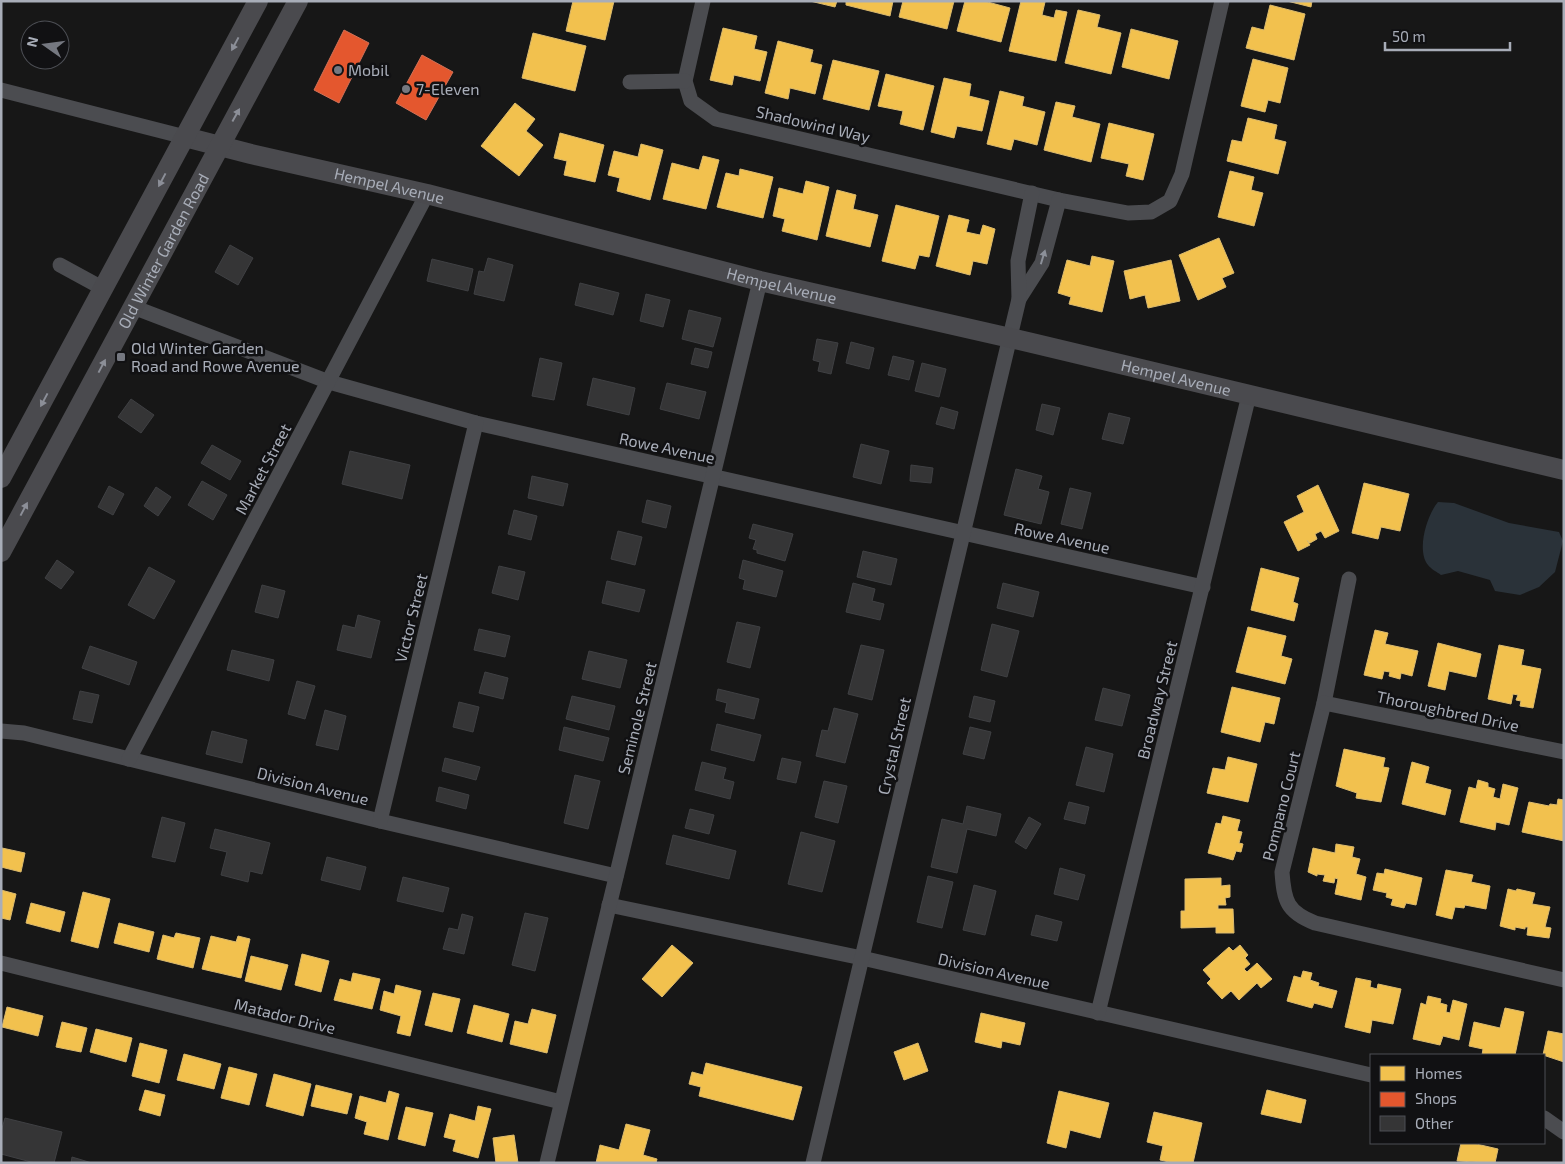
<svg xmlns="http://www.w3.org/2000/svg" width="1565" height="1164" viewBox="0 0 1565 1164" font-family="'Exo 2',sans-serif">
  <rect width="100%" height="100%" fill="#171717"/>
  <path fill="#2a3239" d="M1438 502 1454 503 1509 523 1559 532 1563 541 1555 572 1539 587 1520 595 1495 591 1490 580 1458 571 1441 575C1437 572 1431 569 1428 565 1416 550 1427 515 1438 502Z"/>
  <g fill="#f2c14e" stroke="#dcbb6e">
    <path d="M573 1H614L605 40 566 31Z"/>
    <path d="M810 1H837L835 7Z"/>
    <path d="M846 1H893L890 16 846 5Z"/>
    <path d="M903 1H954L947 29 899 17Z"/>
    <path d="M965 1H984L1010 8 1001 42 957 31Z"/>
    <path d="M1021 1 1045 2 1042 15 1054 18 1056 10 1067 12 1056 61 1009 51Z"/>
    <path d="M1287 1H1312L1311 7Z"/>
    <path d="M1270 5 1305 14 1294 60 1246 48 1252 27 1264 30Z"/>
    <path d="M1078 10 1100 15 1097 27 1121 33 1111 74 1065 63Z"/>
    <path d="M723 28 757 36 754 49 767 52 760 81 734 75 732 85 710 80Z"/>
    <path d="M1131 29 1178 41 1169 79 1122 67Z"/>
    <path d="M533 33 586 46 575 91 522 78Z"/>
    <path d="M778 41 813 50 810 62 822 65 815 94 790 88 788 99 765 93Z"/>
    <path d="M1253 59 1288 68 1280 103 1268 100 1265 112 1241 106Z"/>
    <path d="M833 60 879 71 869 110 823 99Z"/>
    <path d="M886 74 934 86 923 130 900 124 903 111 878 106Z"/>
    <path d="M944 78 971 84 969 96 989 101 982 131 957 126 954 138 931 132Z"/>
    <path d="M1000 91 1024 97 1022 106 1045 112 1037 145 1014 139 1011 150 987 144Z"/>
    <path d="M1056 102 1075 106 1072 117 1100 124 1091 162 1044 150Z"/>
    <path d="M515 103 535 119 526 131 543 145 519 176 481 146Z"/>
    <path d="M1248 118 1277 125 1274 139 1286 142 1278 174 1227 161 1232 140 1242 142Z"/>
    <path d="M1109 123 1154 134 1143 180 1126 176 1129 164 1101 158Z"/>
    <path d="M560 133 604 145 595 182 564 175 567 161 554 158Z"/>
    <path d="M641 144 663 150 650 200 617 191 620 178 608 175 614 151 638 157Z"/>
    <path d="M703 156 719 160 706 209 663 199 672 163 699 170Z"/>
    <path d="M740 169 773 177 763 218 717 207 726 173 739 176Z"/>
    <path d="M1230 171 1254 177 1251 190 1263 193 1254 226 1218 217Z"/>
    <path d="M806 181 829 187 817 240 782 231 785 219 773 216 779 188 803 194Z"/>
    <path d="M837 190 856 195 853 209 878 215 870 247 826 236Z"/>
    <path d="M896 205 939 216 929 257 919 255 915 269 882 261Z"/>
    <path d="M949 215 969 220 966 232 980 235 983 225 995 229 987 264 973 261 970 275 936 266Z"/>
    <path d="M1219 238 1234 273 1222 278 1226 287 1198 300 1179 255Z"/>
    <path d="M1092 256 1114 261 1102 312 1069 304 1071 297 1058 293 1067 260 1090 266Z"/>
    <path d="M1171 260 1180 301 1148 308 1145 295 1130 299 1124 271Z"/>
    <path d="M1364 483 1409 494 1400 531 1381 527 1378 539 1352 533Z"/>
    <path d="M1318 485 1339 531 1325 538 1321 531 1315 534 1317 539 1310 543 1307 540 1310 545 1298 551 1284 522 1304 512 1297 496Z"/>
    <path d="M1261 568 1299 578 1293 602 1298 604 1294 621 1251 610Z"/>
    <path d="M1248 627 1286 636 1281 656 1292 659 1285 684 1236 672Z"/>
    <path d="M1375 630 1388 633 1385 644 1418 651 1412 676 1401 673 1400 679 1389 676 1390 672 1384 671 1382 679 1364 675Z"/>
    <path d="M1438 643 1481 654 1476 677 1449 671 1445 690 1428 686Z"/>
    <path d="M1499 645 1524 650 1521 665 1541 669 1533 708 1520 706 1521 701 1516 700 1518 695 1513 694 1511 704 1488 699Z"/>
    <path d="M1232 687 1280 698 1274 724 1265 722 1260 742 1221 732Z"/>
    <path d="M1344 749 1385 758 1383 767 1389 768 1381 802 1356 798 1357 793 1336 786Z"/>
    <path d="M1228 757 1257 764 1248 802 1207 793 1213 768 1225 770Z"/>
    <path d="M1412 762 1429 767 1425 783 1451 790 1445 815 1402 804Z"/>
    <path d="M1478 780 1488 783V787L1495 789 1493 797 1500 799 1503 784 1518 788 1509 825 1496 822 1495 830 1460 822 1469 787 1476 789Z"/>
    <path d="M1558 799 1564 800V841L1522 832 1529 802 1549 806 1550 804 1557 805Z"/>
    <path d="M1223 816 1240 820 1237 831 1242 832 1239 843 1243 844 1241 852 1236 851 1233 860 1208 853 1216 823 1221 824Z"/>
    <path d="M1336 844 1354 847 1352 857 1360 859 1356 874 1366 877 1361 900 1335 894 1338 879 1335 878 1334 883 1323 881 1325 875 1317 874V876L1308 872 1313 848 1335 853Z"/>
    <path d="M2 848 25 853 21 872 1 867Z"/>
    <path d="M1385 869 1422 878 1416 905 1406 903 1404 908 1391 905 1393 899 1386 897 1387 893 1373 890 1377 873 1384 874Z"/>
    <path d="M1446 870 1473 875 1471 882 1490 886 1486 909 1465 905 1464 908 1455 907 1452 919 1436 915Z"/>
    <path d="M1221 878V886L1230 885V897L1225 898 1226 905H1218V909H1233L1234 933H1216V927L1181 928V911H1185V879Z"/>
    <path d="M1508 889 1516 891 1517 889 1535 893 1532 904 1550 907 1545 927 1551 928 1549 938 1527 935 1528 927H1525V929L1515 927V930L1500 926Z"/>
    <path d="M1 890 16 894 10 920 1 918Z"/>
    <path d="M83 892 110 899 98 948 71 941Z"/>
    <path d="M31 903 65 912 60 932 26 923Z"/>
    <path d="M119 923 154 932 149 952 114 943Z"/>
    <path d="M176 933 200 938 193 968 157 959 163 935 174 938Z"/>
    <path d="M211 936 236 942 238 936 250 939 241 978 202 969Z"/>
    <path d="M672 945 693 963 662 997 642 979Z"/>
    <path d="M1240 945 1248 955 1245 958 1250 964 1244 969 1247 972 1257 963 1272 979 1261 988 1257 983 1239 1000 1231 991 1222 999 1207 983 1211 979 1203 970 1229 947 1233 951Z"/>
    <path d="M302 954 329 961 321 992 295 985Z"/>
    <path d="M251 956 288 965 281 990 245 981Z"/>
    <path d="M1303 971 1312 973 1310 980 1319 983 1318 986 1337 991 1332 1008 1314 1003 1312 1008 1287 1001 1294 976 1301 978Z"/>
    <path d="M353 973 380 979 372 1009 334 1000 340 979 351 982Z"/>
    <path d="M1356 978 1371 981 1370 987 1377 989 1378 984 1401 989 1393 1024 1372 1020 1370 1033 1345 1027Z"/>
    <path d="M396 985 421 991 410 1036 397 1033 401 1016 380 1010 384 991 394 994Z"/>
    <path d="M433 993 460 999 452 1032 425 1025Z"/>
    <path d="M1428 996 1441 999 1440 1003 1447 1005 1446 1012 1450 1013 1453 1000 1467 1004 1459 1040 1443 1036 1440 1045 1413 1039 1421 1003 1426 1005Z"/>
    <path d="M474 1005 509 1014 502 1042 467 1033Z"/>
    <path d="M7 1007 43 1016 38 1036 2 1027Z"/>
    <path d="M1505 1008 1524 1012 1515 1055H1482L1483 1049 1469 1046 1474 1022 1500 1028Z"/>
    <path d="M532 1009 556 1015 547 1053 510 1044 515 1021 528 1024Z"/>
    <path d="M981 1013 1025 1023 1020 1045 1002 1041 1001 1048 975 1042Z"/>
    <path d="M62 1022 87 1028 81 1052 56 1047Z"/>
    <path d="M96 1029 132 1038 126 1062 90 1052Z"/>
    <path d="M1548 1031 1564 1034V1062L1543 1055Z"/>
    <path d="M140 1043 167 1050 159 1083 132 1076Z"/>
    <path d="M918 1043 928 1071 904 1080 894 1052Z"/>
    <path d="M184 1054 221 1064 214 1089 177 1080Z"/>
    <path d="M706 1063 802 1087 793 1120 699 1096 701 1087 689 1084 692 1072 703 1075Z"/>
    <path d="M229 1067 257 1074 249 1105 221 1098Z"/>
    <path d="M274 1074 311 1084 303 1116 266 1106Z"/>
    <path d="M316 1085 352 1094 347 1114 311 1106Z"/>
    <path d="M145 1090 165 1095 160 1116 139 1110Z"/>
    <path d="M1267 1090 1306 1100 1301 1123 1261 1114Z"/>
    <path d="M389 1091 399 1094 388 1140 364 1134 367 1122 355 1118 360 1096 386 1103Z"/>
    <path d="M1059 1091 1109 1103 1100 1138 1070 1130 1066 1148 1047 1143Z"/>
    <path d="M478 1106 491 1109 478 1158 453 1151 456 1140 444 1137 450 1114 475 1121Z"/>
    <path d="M406 1107 433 1113 425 1146 398 1139Z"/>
    <path d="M1154 1112 1202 1123 1193 1163H1174L1160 1160 1163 1146 1147 1142Z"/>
    <path d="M626 1124 650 1130 643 1155 657 1159 656 1163H596L600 1145 619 1150Z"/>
    <path d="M514 1135 518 1163H496L493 1138Z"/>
    <path d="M1461 1143H1472L1498 1149 1495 1163 1457 1161Z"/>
  </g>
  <g fill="#e4572e" stroke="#d27157">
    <path d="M344 30 369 43 339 103 314 90Z"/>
    <path d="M422 55 453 72 426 120 396 103Z"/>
  </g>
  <g fill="#353536" stroke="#3f4043">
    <path d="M230 245 253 258 238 285 215 272Z"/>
    <path d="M488 258 513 265 504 301 474 294 479 271 484 272Z"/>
    <path d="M432 259 473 269 468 291 427 281Z"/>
    <path d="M580 283 619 293 613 315 575 305Z"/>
    <path d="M646 294 670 300 663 327 640 321Z"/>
    <path d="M689 310 721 318 713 347 682 339Z"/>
    <path d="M817 339 838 343 831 374 818 371 820 362 813 360Z"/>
    <path d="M851 342 874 348 869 369 846 363Z"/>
    <path d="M695 348 712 352 708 368 691 364Z"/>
    <path d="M893 356 914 361 909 380 888 375Z"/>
    <path d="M540 358 562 363 554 400 532 396Z"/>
    <path d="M922 363 946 369 939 397 915 391Z"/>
    <path d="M593 378 635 388 629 415 587 405Z"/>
    <path d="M667 383 706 392 699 419 660 409Z"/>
    <path d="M131 399 154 415 141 433 118 417Z"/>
    <path d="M1042 404 1060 408 1053 435 1036 430Z"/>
    <path d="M941 407 958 412 954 429 936 424Z"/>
    <path d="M1109 413 1130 418 1123 444 1102 439Z"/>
    <path d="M861 444 889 451 881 484 853 477Z"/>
    <path d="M212 445 241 461 230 480 201 463Z"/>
    <path d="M350 451 410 465 402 499 342 484Z"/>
    <path d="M911 465 933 468 931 483 910 481Z"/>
    <path d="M1016 469 1042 476 1038 489 1049 492 1041 524 1004 515Z"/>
    <path d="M532 476 568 484 563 506 528 498Z"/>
    <path d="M202 481 227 495 213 520 188 505Z"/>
    <path d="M109 486 124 494 113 515 98 507Z"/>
    <path d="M156 487 171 497 158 516 144 506Z"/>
    <path d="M1070 488 1091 493 1082 529 1061 524Z"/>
    <path d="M647 500 671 506 666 528 642 522Z"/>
    <path d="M514 510 537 516 531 540 508 534Z"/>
    <path d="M753 524 793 534 785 561 757 553V550L753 549 756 540 749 538Z"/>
    <path d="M618 531 642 537 635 565 611 559Z"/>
    <path d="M863 551 897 559 891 585 857 577Z"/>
    <path d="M57 560 74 572 61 589 45 578Z"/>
    <path d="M743 560 783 571 776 597 743 589 745 580 739 578Z"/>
    <path d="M499 566 525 572 518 600 492 593Z"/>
    <path d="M149 567 175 581 154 619 128 605Z"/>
    <path d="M607 581 645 590 639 612 602 603Z"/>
    <path d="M853 583 875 589 872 601 884 604 880 620 846 612Z"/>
    <path d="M1003 583 1039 592 1033 617 997 608Z"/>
    <path d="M262 585 285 591 278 618 255 612Z"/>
    <path d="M358 615 380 621 371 658 337 650 343 625 355 628Z"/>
    <path d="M737 622 760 627 750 668 727 662Z"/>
    <path d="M992 624 1019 631 1007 677 981 670Z"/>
    <path d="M479 629 510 636 505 657 474 650Z"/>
    <path d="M861 645 884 650 872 700 848 694Z"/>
    <path d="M90 646 137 662 129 685 82 668Z"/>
    <path d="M232 650 274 660 269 681 227 670Z"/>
    <path d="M589 651 627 660 620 688 582 679Z"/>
    <path d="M485 672 508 678 503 699 479 693Z"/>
    <path d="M297 681 315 686 305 719 288 714Z"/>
    <path d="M1103 688 1130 695 1122 726 1095 720Z"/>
    <path d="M718 689 759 699 754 719 725 712 727 703 716 700Z"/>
    <path d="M80 691 99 695 92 723 73 719Z"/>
    <path d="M572 696 615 706 609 730 566 719Z"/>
    <path d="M974 696 995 701 990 722 969 717Z"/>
    <path d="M459 702 479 707 473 732 453 727Z"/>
    <path d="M834 708 858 714 845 763 816 756 822 730 828 731Z"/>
    <path d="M325 710 346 716 338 750 316 745Z"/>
    <path d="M717 724 761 735 754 761 711 750Z"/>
    <path d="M564 727 609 738 603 761 559 750Z"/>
    <path d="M970 727 991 732 984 759 963 754Z"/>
    <path d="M212 731 247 740 242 763 206 754Z"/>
    <path d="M1086 747 1113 754 1104 792 1076 785Z"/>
    <path d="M445 758 480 767 476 780 442 771Z"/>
    <path d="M782 758 801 762 796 783 777 779Z"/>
    <path d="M702 762 726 768 723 779 734 782 730 799 695 790Z"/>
    <path d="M575 775 600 781 588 829 564 823Z"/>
    <path d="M824 781 847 786 838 823 815 817Z"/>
    <path d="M439 787 469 795 466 809 436 801Z"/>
    <path d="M1069 802 1089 807 1085 824 1064 819Z"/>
    <path d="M967 806 1001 814 996 836 967 829 957 873 931 867 942 819 963 824Z"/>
    <path d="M690 809 714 815 709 834 685 828Z"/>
    <path d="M162 817 185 823 175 862 152 857Z"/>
    <path d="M1029 817 1041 824 1026 849 1015 842Z"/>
    <path d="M215 829 270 843 262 874 250 871 248 882 221 875 227 852 210 848Z"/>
    <path d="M801 832 835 841 822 892 788 884Z"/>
    <path d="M673 835 736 851 729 879 666 864Z"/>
    <path d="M327 857 366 867 360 890 321 880Z"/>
    <path d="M1060 868 1085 875 1078 900 1054 894Z"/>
    <path d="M928 876 953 882 942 928 917 922Z"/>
    <path d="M403 877 449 888 443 912 397 901Z"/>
    <path d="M974 885 996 891 985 935 963 930Z"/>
    <path d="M525 913 548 918 535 971 512 965Z"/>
    <path d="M462 914 473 917 464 954 443 949 449 928 458 930Z"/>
    <path d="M1036 915 1062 922 1057 941 1031 935Z"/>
    <path d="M5 1118 62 1132 54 1163H35L1 1154V1132Z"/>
    <path d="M72 1157 92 1163H71Z"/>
  </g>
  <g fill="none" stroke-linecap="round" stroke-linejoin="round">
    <g stroke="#4b4c50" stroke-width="15">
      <path d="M703 1 685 81 691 101 716 119 1059 200 1128 213 1151 212 1170 201 1182 174 1222 1"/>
      <path d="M630 82 685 81"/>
      <path d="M1 90 185 137"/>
      <path d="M60 265 104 289"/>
      <path d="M1019 299 1042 263 1059 200"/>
      <path d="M133 307 329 382 476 423 1203 587"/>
      <path d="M1349 579 1324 703 1282 872C1284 901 1287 912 1315 923L1564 980"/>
      <path d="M1324 703 1564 752"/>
      <path d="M1 731 24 733 380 821 616 876"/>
      <path d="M129 759 427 194"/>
      <path d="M380 821 476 423"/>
      <path d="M609 905 862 958 1371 1075"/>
      <path d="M1 963 561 1102"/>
      <path d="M1098 1013 1249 395"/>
      <path d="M1544 1118 1564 1132"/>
      <path d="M547 1163 760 281"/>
      <path d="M813 1163 1019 299 1018 261 1032 193"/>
    </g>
    <g stroke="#4a4a4e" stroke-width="20">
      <path id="s1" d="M185 137 251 154 427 194 760 281 1032 343 1564 470"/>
      <path d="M1 478 258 1"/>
      <path id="s2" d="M1 552 298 1"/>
    </g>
  </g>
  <defs><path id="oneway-solid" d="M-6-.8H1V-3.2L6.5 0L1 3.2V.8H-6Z" transform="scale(1.25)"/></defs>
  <g fill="#8c8f98">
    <use href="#oneway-solid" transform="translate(235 44) rotate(118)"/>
    <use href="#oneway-solid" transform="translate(236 115) rotate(-61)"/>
    <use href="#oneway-solid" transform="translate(162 180) rotate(118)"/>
    <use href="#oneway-solid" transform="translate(102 366) rotate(-62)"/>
    <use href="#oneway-solid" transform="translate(44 400) rotate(118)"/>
    <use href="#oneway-solid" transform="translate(24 509) rotate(-62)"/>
  </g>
  <use fill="#8c9099" href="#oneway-solid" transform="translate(1043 257) rotate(-73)"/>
  <g fill="#757880" stroke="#111113" stroke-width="2">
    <circle cx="338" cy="70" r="5"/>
    <circle cx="406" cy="89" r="5"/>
    <rect x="116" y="352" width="10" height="10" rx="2.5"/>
  </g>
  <g text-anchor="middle" stroke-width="5" stroke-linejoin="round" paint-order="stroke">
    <g font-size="16" fill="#a8adb8" stroke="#111113" text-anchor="start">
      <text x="348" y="76">Mobil</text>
      <text x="416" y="95">7-Eleven</text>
      <text x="131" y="354">Old Winter Garden<tspan x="131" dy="18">Road and Rowe Avenue</tspan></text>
    </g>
    <g font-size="16" fill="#a8adb8" stroke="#111113">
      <text transform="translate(813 124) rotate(13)" y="6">Shadowind Way</text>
      <text dy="6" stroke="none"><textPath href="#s1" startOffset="210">Hempel Avenue</textPath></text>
      <text dy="6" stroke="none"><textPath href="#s2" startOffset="342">Old Winter Garden Road</textPath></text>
      <text dy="6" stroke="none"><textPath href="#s1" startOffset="615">Hempel Avenue</textPath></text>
      <text dy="6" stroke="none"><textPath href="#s1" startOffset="1020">Hempel Avenue</textPath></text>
      <text transform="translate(667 448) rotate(12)" y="6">Rowe Avenue</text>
      <text transform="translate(263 469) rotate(-62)" y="6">Market Street</text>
      <text transform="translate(1062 538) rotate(12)" y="6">Rowe Avenue</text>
      <text transform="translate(411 618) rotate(-76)" y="6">Victor Street</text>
      <text transform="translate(1157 700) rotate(-76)" y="6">Broadway Street</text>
      <text transform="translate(1448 711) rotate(12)" y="6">Thoroughbred Drive</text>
      <text transform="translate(637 718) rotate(-76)" y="6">Seminole Street</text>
      <text transform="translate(894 746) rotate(-77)" y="6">Crystal Street</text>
      <text transform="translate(313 786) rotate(14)" y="6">Division Avenue</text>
      <text transform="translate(1281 806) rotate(-76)" y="6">Pompano Court</text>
      <text transform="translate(994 971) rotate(13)" y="6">Division Avenue</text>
      <text transform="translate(285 1016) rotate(14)" y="6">Matador Drive</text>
    </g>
  </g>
  <rect width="1565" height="1164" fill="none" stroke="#a8adb8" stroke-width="5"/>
  <rect x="1370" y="1054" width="175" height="90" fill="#111113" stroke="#4d4f55"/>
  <rect x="1380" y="1066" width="25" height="15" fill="#f2c14e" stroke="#4d4f55"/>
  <text x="1415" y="1079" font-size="15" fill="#a8adb8">Homes</text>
  <rect x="1380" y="1092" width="25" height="15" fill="#e4572e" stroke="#4d4f55"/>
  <text x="1415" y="1104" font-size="15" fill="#a8adb8">Shops</text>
  <rect x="1380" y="1116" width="25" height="15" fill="#353536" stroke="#4d4f55"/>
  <text x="1415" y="1129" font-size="15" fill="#a8adb8">Other</text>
  <g transform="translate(45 45) rotate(284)"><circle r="24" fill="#111113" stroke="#4d4f55"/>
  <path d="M0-4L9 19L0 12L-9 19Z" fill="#757880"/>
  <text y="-8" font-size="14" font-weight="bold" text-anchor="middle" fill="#a8adb8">N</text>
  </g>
  <path d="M1385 42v8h125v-8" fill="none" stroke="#a8adb8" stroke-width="2.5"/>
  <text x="1392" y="42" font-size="15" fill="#a8adb8" stroke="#111113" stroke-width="4" paint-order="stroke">50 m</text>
</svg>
